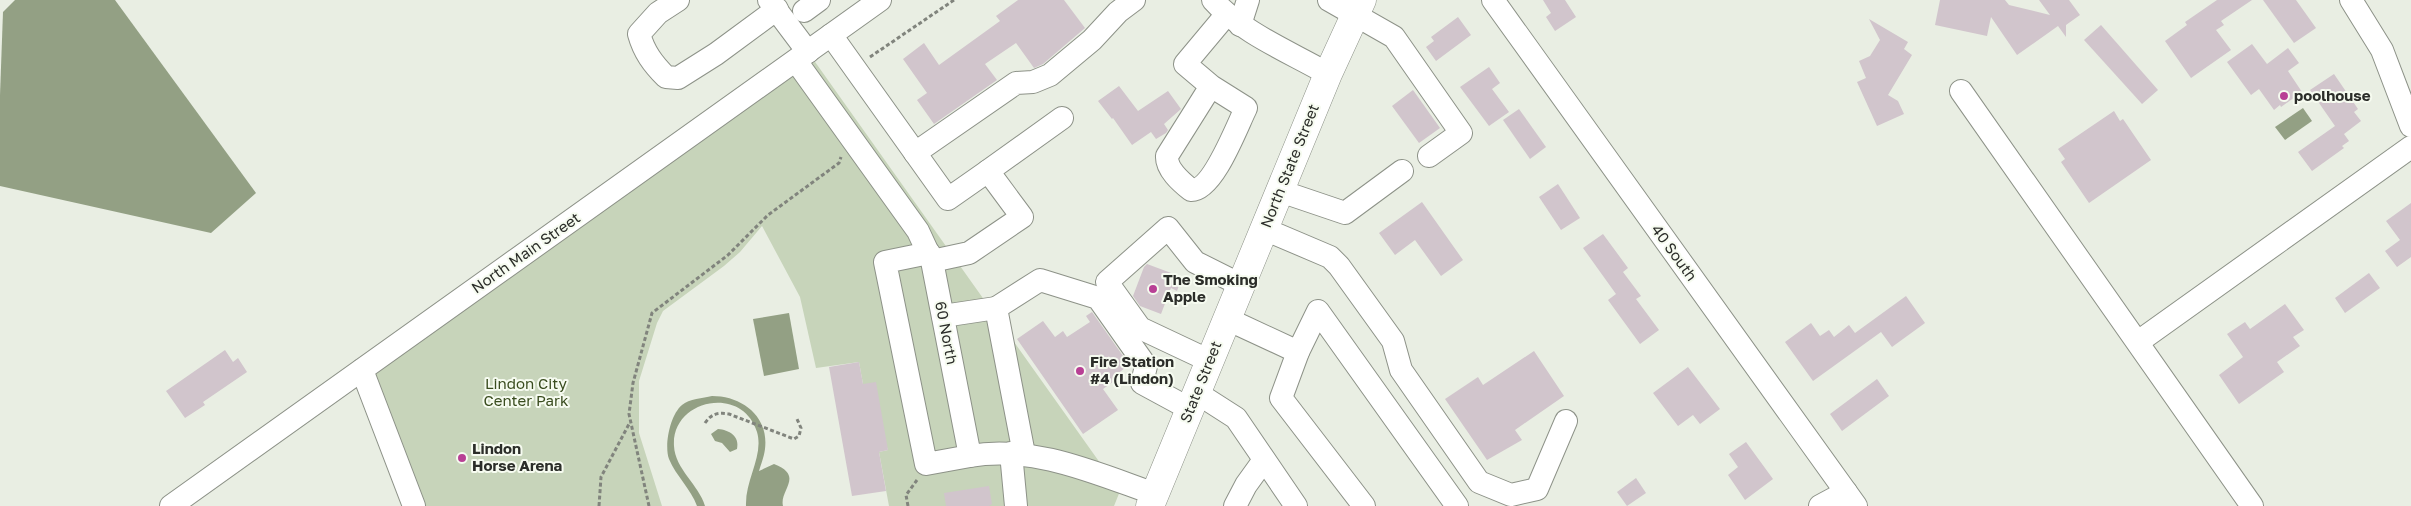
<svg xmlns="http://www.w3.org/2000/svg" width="2411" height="506" viewBox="0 0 2411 506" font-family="'Golos Text',sans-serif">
  <rect width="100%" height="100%" fill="#e9eee3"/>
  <path fill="#c7d4ba" d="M808 52 1120 491 1114 506H889L879 452 888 450 863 384 859 362 816 368 800 297 762 226 740 252 724 266 663 311 657 323 639 381V433L662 506H404L362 370Z"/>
  <g fill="#93a084">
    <path d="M15 0H115L256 193 211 233 0 186V95L3 12Z"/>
    <path d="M2303 108 2312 121 2285 140 2275 127Z"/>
    <path d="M789 313 799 369 764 376 753 319Z"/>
    <path d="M712 396C742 396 769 416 765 449 764 457 761 464 759 471L774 464C805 476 779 490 783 506H746C745 479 764 456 757 432 742 384 671 400 674 446 675 469 699 485 705 506H697C691 489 676 476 669 459 664 445 670 415 682 405 689 399 703 398 712 396Z"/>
    <path d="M718 429C729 430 740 436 737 449L730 452 722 443 715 441 711 434Z"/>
  </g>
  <g fill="#d1c5cc">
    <path d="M1018 0H1064L1085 28 1043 64 1034 68 1016 43 985 64 997 80 934 124 917 100 927 93 903 59 924 43 939 65 1000 21 996 16Z"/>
    <path d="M1543 0H1565L1576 17 1555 31 1546 17 1551 13Z"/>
    <path d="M1940 0H2005L2009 5 2050 15 2039 0H2069L2080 15 2066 25V37L2058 26 2017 55 1991 17 1987 36 1935 25Z"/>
    <path d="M2217 0H2252L2221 21 2224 25 2216 30 2231 50 2191 78 2165 41 2187 25 2185 22Z"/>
    <path d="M2263 0H2296L2316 28 2294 43Z"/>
    <path d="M1458 17 1471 35 1436 61 1426 47 1434 41 1431 37Z"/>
    <path d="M1869 19 1908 42 1904 49 1912 55 1888 95 1898 101 1904 114 1877 126 1857 82 1866 78 1859 61 1870 56 1880 40Z"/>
    <path d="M2101 25 2158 90 2142 104 2084 40Z"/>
    <path d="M2252 44 2267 64 2288 48 2299 63 2288 71 2302 92 2281 107 2280 105 2274 110 2259 89 2251 95 2227 62Z"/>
    <path d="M1489 67 1500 83 1492 89 1509 112 1489 126 1460 87Z"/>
    <path d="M2334 74 2358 109 2354 112 2361 121 2344 134 2349 141 2342 146 2344 148 2312 171 2298 152 2335 126 2310 90Z"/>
    <path d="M1119 86 1138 111 1168 91 1181 109 1164 124 1168 130 1166 133 1156 139 1151 132 1132 145 1113 118 1112 119 1098 101Z"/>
    <path d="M1413 90 1440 128 1419 143 1392 106Z"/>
    <path d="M1519 109 1546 147 1530 159 1503 120Z"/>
    <path d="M2114 111 2120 121 2123 119 2151 160 2089 203 2061 162 2065 159 2058 149Z"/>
    <path d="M1558 184 1580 218 1561 230 1539 197Z"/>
    <path d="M1422 202 1463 260 1441 276 1415 240 1395 255 1379 233Z"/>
    <path d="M2411 203V257L2397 267 2385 251 2400 240 2386 221Z"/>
    <path d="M1603 234 1628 268 1623 272 1641 296 1636 299 1659 330 1640 344 1608 300 1616 294 1583 248Z"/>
    <path d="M1147 264 1182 277 1177 291 1171 288 1161 314 1140 306 1133 296 1144 267Z"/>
    <path d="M2369 273 2380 288 2345 313 2335 298Z"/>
    <path d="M1906 296 1925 323 1892 347 1881 332 1813 381 1785 342 1811 323 1820 336 1829 330 1834 337 1849 325 1855 333Z"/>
    <path d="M2285 304 2304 330 2293 337 2300 346 2277 362 2284 372 2239 404 2219 375 2243 357 2227 334 2245 322 2250 329Z"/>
    <path d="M1092 312 1128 363 1125 365 1126 367 1115 376 1117 379 1103 389 1118 410 1083 434 1017 339 1043 321 1055 337 1063 331 1067 337 1090 322 1086 316Z"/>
    <path d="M225 350 233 362 238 358 247 372 203 402 205 405 185 418 166 391Z"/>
    <path d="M1534 351 1564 396 1515 430 1522 440 1487 460 1445 399 1478 377 1483 385Z"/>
    <path d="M859 362 863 384 876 382 888 450 879 452 886 491 852 496 829 367Z"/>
    <path d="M1688 367 1720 409 1700 424 1693 415 1678 426 1653 393Z"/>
    <path d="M1877 379 1889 396 1842 431 1830 414Z"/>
    <path d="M1746 442 1773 479 1745 500 1728 475 1738 467 1729 454Z"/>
    <path d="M1636 478 1646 493 1627 506 1617 492Z"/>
    <path d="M989 486 992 504 989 506H946L944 493Z"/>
  </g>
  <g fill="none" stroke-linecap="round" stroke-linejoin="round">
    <g stroke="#8d9288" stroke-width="24">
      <g id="minor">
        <path d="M678 0 658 13 639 34C644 52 653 64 666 77L678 78 716 54 777 9"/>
        <path d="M769 0 808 52"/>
        <path d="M1213 0C1242 33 1290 52 1328 74"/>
        <path d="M1329 0 1394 37 1461 133 1429 156"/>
        <path d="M1493 0 1856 506"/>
        <path d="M2351 0 2382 50 2411 126"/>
        <path d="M804 11 819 0"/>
        <path d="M1240 25 1248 0"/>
        <path d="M831 35 948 199 988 171 1022 217 969 253 932 261"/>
        <path d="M796 61 918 231 932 261 970 456C1034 445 1095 473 1155 494"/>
        <path d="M1211 86 1246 108C1237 126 1213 191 1191 190 1181 182 1166 169 1167 156L1211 86 1185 64 1226 15"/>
        <path d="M1961 91 2252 506"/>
        <path d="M915 153 1016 83 1033 82 1050 75 1092 40 1118 12 1134 0"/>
        <path d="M988 171 1062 118"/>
        <path d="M1280 191 1345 213 1402 171"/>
        <path d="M1264 229 1330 257 1339 266 1393 341 1401 370 1479 482 1511 495 1537 489 1566 421"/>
        <path d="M929 253 885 262 926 464 970 456"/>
        <path d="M943 316 996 308"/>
        <path d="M1227 319 1298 352"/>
        <path d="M2138 342 2411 147"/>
        <path d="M1210 361 1140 328 1107 282 1168 228 1195 262 1241 285"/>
        <path d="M362 370 414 506"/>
        <path d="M1197 393 1236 418 1296 506"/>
        <path d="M1011 453 1016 506"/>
        <path d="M1024 454 996 308 1040 280 1098 298 1146 366 1142 383 1190 409"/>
        <path d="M171 506 880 0"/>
        <path d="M1235 506 1246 485 1264 460"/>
        <path d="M1364 506 1281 398 1298 352 1318 311 1457 506"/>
        <path d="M1820 506 1846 492"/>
      </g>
    </g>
    <g stroke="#8d9288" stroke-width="29">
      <path id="major" d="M1150 506 1328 74 1362 0"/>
    </g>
    <g stroke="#81847d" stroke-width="3" stroke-dasharray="4 2.5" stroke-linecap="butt">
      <path d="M870 57 954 0"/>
      <path d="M705 423C711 414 718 412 729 414L794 439 799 436 801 428 797 419"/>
      <path d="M599 506 601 477 629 424"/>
      <path d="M649 506 629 414 633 383 652 313 728 255 768 215 839 163 841 157"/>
      <path d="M908 506 906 495 917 480"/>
    </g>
    <use href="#minor" stroke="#fff" stroke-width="22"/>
    <use href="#major" stroke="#fff" stroke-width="28"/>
  </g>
  <g fill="#b84095" stroke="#f6fbf0" stroke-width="2">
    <circle cx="2284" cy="96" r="5"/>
    <circle cx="1153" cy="289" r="5"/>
    <circle cx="1080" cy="371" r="5"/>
    <circle cx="462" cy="458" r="5"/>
  </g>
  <g text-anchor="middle" stroke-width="4" stroke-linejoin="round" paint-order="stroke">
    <g font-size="15" font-weight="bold" fill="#2b2d29" stroke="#f6fbf0" text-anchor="start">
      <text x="2294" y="101">poolhouse</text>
      <text x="1163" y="285">The Smoking<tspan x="1163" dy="17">Apple</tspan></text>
      <text x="1090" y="367">Fire Station<tspan x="1090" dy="17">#4 (Lindon)</tspan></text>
      <text x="472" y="454">Lindon<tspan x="472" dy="17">Horse Arena</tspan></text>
    </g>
    <g font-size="15" fill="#2b2d29" stroke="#f6fbf0">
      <text transform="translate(1290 166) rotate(-68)" y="5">North State Street</text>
      <text transform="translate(526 253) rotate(-35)" y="5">North Main Street</text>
      <text transform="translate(1674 253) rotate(54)" y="5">40 South</text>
      <text transform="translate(946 333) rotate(79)" y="5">60 North</text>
      <text transform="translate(1201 382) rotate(-68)" y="5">State Street</text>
    </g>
    <g font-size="15" fill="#394c1e" stroke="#f6fbf0">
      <text x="526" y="389">Lindon City<tspan x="526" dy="17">Center Park</tspan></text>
    </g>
  </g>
</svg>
